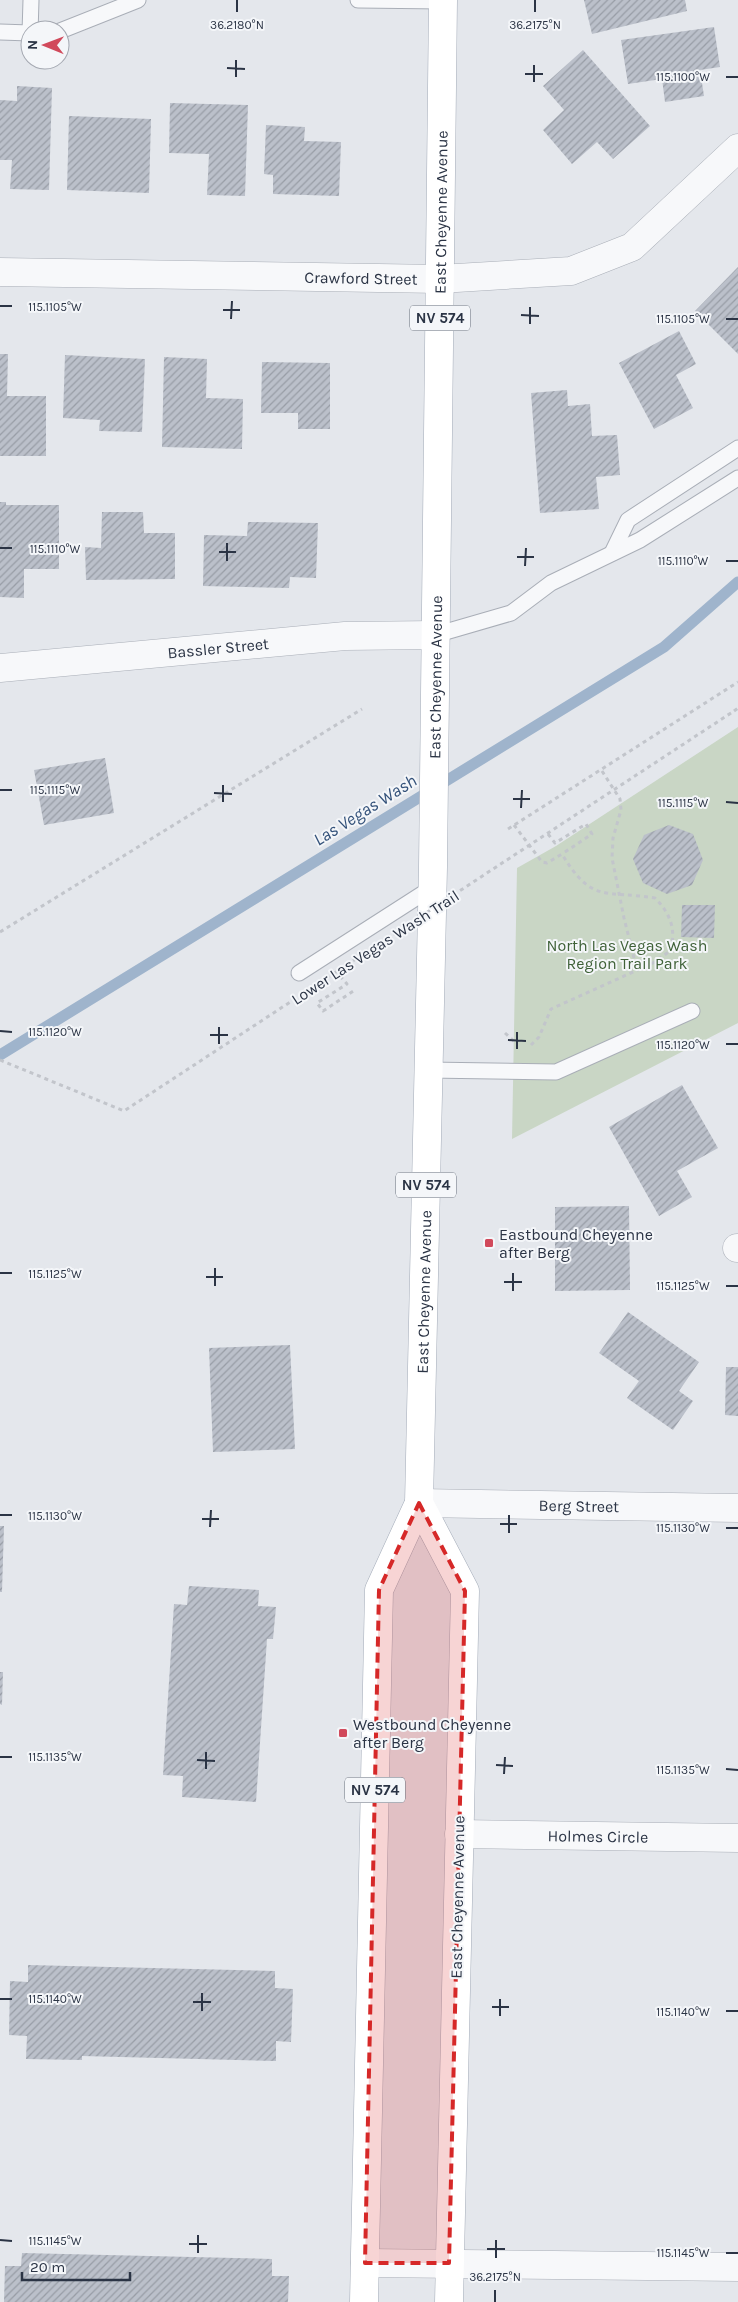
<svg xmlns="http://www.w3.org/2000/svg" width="738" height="2302" viewBox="0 0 738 2302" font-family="Karla,sans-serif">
  <defs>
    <pattern id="building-hatch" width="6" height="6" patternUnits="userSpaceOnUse" patternTransform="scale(1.25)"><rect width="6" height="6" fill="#bbc0ca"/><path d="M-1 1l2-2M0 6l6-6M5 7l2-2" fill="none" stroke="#989da6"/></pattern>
  </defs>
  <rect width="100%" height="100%" fill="#e4e7ec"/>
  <path fill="#c9d6c5" d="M738 727V1023L512 1139 517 868 556 846Z"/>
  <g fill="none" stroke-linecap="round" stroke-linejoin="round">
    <path stroke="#9fb4cc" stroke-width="11" d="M0 1055 664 647 738 582"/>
  </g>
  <g fill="url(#building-hatch)">
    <path d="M584 0H685L687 11 592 34Z"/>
    <path d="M714 27 720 67 700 70 704 96 665 102 662 79 628 84 621 40Z"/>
    <path d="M583 50 650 126 613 159 597 142 572 164 543 130 564 110 543 86Z"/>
    <path d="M17 86 52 88 49 190 10 189 12 160H0V100L17 101Z"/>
    <path d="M170 103 248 105 245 196 207 195 209 154 169 153Z"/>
    <path d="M69 116 151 119 149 193 67 190Z"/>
    <path d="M266 125 305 127 304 141 341 142 339 196 273 194V175L264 174Z"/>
    <path d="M738 267V354L695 311Z"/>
    <path d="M679 331 696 364 676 375 693 408 654 429 619 363Z"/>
    <path d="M0 354H8L7 396H46V456H0Z"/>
    <path d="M65 355 145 359 142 432 99 431 100 420 63 418Z"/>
    <path d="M164 357 207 359 206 398 243 399 242 449 162 447Z"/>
    <path d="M262 362 330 363V429H298V413H261Z"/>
    <path d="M567 390 568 406 590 404 592 436 617 435 620 475 596 477 599 509 540 513 531 393Z"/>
    <path d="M0 502H6V505H59V569H24V598L0 597Z"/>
    <path d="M102 512H143L144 533H175V579L86 580 85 547 101 548Z"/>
    <path d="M248 522 318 523 316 578 290 577 289 588 203 586 204 535 247 536Z"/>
    <path d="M105 758 114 813 44 825 34 770Z"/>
    <path d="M669 825 693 834 703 860 692 885 667 894 643 883 633 859 644 835Z"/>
    <path d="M682 905H715L714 938 681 937Z"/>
    <path d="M682 1085 718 1148 677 1171 692 1197 659 1216 609 1127Z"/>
    <path d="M629 1206 630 1290 555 1291V1207Z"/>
    <path d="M628 1312 699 1362 679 1391 693 1401 673 1430 627 1398 639 1381 599 1353Z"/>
    <path d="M290 1345 295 1449 213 1452 209 1348Z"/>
    <path d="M726 1367H738V1416L725 1415Z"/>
    <path d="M0 1526H4L2 1592H0Z"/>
    <path d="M189 1586 259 1590 258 1606 276 1607 273 1639H267L256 1802 182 1797 183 1776 163 1775 174 1604 187 1605Z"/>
    <path d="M0 1672H3L2 1705 0 1704Z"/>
    <path d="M28 1965 275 1971V1988L293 1989 291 2042 276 2041V2061L82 2056V2060L26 2059 27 2036 9 2035 10 1981 28 1982Z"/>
    <path d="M22 2253 272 2259V2276H289L288 2302H4L5 2266H21Z"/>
  </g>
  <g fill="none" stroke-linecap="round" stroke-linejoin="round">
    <g stroke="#a9aeb7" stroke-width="17">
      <g id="service">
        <path d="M358 0 443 1"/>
        <path d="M60 31 138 0"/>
        <path d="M0 32 30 33"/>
        <path d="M30 33 31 0"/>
        <path d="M612 553 628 520 738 448"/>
        <path d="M435 635 511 613 551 583 640 540 738 478"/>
        <path d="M299 973 433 887"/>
        <path d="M428 1070 556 1072 692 1011"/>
      </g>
    </g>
    <g stroke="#a9aeb7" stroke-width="29">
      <g id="minor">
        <path id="s1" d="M0 272 440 279 571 271 632 247 738 148"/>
        <path id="s2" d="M0 668 345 636 435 635"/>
        <path d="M737 1248H738"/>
        <path id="s3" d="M419 1503 738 1508"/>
        <path id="s4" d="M459 1834 738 1838"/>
        <path d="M365 2263 738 2267"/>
      </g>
    </g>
    <g stroke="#a3abb8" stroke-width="29">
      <g id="primary">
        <path d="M419 1503 465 1591 449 2302"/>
        <path id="s5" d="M364 2302 379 1590 419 1503 433 867 443 0"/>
      </g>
    </g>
    <g stroke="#c2c5cb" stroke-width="3" stroke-dasharray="4 4" stroke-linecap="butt">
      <path d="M734 711 738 708"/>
      <path d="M602 771 620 799 621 810 613 838 612 858 624 918 637 970"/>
      <path d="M514 825 542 862 547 863 562 854C592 904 605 890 655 898 670 913 677 930 670 951L653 963 551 1009 539 1037 531 1045"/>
      <path d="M508 829 738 682"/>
      <path d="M548 834 555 843 586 824 592 834 562 854"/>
      <path d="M0 932 362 709"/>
      <path d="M340 976 347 984 317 1003 323 1011 355 990"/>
      <path d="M505 1033 517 1044"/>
    </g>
    <use href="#service" stroke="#f7f8fa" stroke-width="15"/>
    <use href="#minor" stroke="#f7f8fa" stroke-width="28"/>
    <use href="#primary" stroke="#fff" stroke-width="28"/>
    <path stroke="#c2c5cb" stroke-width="3" stroke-dasharray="4 4" stroke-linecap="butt" d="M0 1060 124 1111 734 711"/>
  </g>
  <path fill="#d62828" fill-opacity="0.2" stroke="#d62828" stroke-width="4" stroke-dasharray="10 6" stroke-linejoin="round" d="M419 1503 465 1591 449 2263H365L379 1590Z"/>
  <path fill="none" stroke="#2b3445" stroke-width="2" d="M237 12V0M535 12V0M227 68 245 69M525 74H543M236 77V60M726 77H738M534 82V65M0 306H12M223 310H240M521 315 539 316M231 319 232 301M726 319H738M530 324V307M0 548H12M219 552H236M517 557H534M227 561V543M726 561H738M525 566 526 548M0 790H12M214 793 232 794M513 799H530M223 802V785M726 802 738 803M521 808 522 790M0 1031 12 1032M210 1035H228M508 1040 526 1041M219 1044V1027M726 1044H738M517 1049V1032M0 1273H12M206 1277H223M504 1282H522M215 1286V1268M726 1286H738M513 1291V1273M0 1515H12M202 1519H219M500 1524H517M210 1527 211 1510M726 1528H738M509 1533V1515M0 1757H12M197 1760 215 1761M496 1765 513 1766M206 1769V1752M726 1769 738 1770M504 1774 505 1757M0 1999H12M193 2002H211M492 2007H509M202 2011V1993M726 2011H738M500 2016V1999M0 2240 12 2241M189 2244H207M487 2249H505M198 2253V2235M726 2253H738M496 2258V2240M495 2302V2290"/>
  <g fill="#d1495b" stroke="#f4f6f9" stroke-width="2">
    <rect x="484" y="1238" width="10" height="10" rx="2.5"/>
    <rect x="338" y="1728" width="10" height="10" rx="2.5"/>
  </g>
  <g text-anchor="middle" stroke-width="4" stroke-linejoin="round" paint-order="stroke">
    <g fill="#f4f6f9" stroke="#676e7b" stroke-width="1">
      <rect x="410" y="305.5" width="60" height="25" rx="4"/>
      <rect x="396" y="1172.5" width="60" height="25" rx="4"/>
      <rect x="345" y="1777.5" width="60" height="25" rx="4"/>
    </g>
    <g font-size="15" font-weight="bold" fill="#2b3445">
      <text x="440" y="323">NV 574</text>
      <text x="426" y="1190">NV 574</text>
      <text x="375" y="1795">NV 574</text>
    </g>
    <g font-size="16" fill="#2b3445" stroke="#f4f6f9">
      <text dy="6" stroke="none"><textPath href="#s5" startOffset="2099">East Cheyenne Avenue</textPath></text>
      <text dy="6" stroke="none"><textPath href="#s1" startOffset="361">Crawford Street</textPath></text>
      <text dy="6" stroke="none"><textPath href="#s2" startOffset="219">Bassler Street</textPath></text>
      <text dy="6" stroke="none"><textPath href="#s5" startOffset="1634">East Cheyenne Avenue</textPath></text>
      <text transform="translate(375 947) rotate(-33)" y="6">Lower Las Vegas Wash Trail</text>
      <text dy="6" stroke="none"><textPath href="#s5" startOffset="1019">East Cheyenne Avenue</textPath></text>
      <text dy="6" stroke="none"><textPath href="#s3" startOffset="160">Berg Street</textPath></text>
      <text dy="6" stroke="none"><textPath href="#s4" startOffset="139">Holmes Circle</textPath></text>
      <text transform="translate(457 1897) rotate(-89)" y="6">East Cheyenne Avenue</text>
    </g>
    <g font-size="16" fill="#3f6138" stroke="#f4f6f9">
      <text x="627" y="951">North Las Vegas Wash<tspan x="627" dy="18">Region Trail Park</tspan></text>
    </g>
    <g font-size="16" fill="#2b3445" stroke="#f4f6f9" text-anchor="start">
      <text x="499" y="1240">Eastbound Cheyenne<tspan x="499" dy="18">after Berg</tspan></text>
      <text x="353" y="1730">Westbound Cheyenne<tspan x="353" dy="18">after Berg</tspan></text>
    </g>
    <g font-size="18" font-style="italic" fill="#34527a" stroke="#f4f6f9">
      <text transform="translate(365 810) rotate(-32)" y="6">Las Vegas Wash</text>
    </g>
  </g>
  <g font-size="12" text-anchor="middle" fill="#2b3445" stroke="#f4f6f9" stroke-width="4" stroke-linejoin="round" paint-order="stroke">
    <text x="237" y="29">36.2180°N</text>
    <text x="535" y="29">36.2175°N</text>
    <text x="683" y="81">115.1100°W</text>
    <text x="55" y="311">115.1105°W</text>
    <text x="683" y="323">115.1105°W</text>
    <text x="55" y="553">115.1110°W</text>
    <text x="683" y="565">115.1110°W</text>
    <text x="55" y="794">115.1115°W</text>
    <text x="683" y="807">115.1115°W</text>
    <text x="55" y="1036">115.1120°W</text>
    <text x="683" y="1049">115.1120°W</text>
    <text x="55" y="1278">115.1125°W</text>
    <text x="683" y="1290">115.1125°W</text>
    <text x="55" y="1520">115.1130°W</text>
    <text x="683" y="1532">115.1130°W</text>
    <text x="55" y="1761">115.1135°W</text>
    <text x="683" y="1774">115.1135°W</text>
    <text x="55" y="2003">115.1140°W</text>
    <text x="683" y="2016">115.1140°W</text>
    <text x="55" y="2245">115.1145°W</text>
    <text x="683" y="2257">115.1145°W</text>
    <text x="495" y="2281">36.2175°N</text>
  </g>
  <g transform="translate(45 45) rotate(271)"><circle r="24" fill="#f4f6f9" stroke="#a4a8b1"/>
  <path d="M0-4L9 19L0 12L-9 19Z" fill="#d1495b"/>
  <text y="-8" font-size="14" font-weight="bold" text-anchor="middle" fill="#2b3445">N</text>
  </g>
  <path d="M22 2272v8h108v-8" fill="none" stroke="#2b3445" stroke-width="2.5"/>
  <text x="30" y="2272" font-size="15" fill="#2b3445" stroke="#f4f6f9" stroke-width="4" paint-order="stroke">20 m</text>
</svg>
